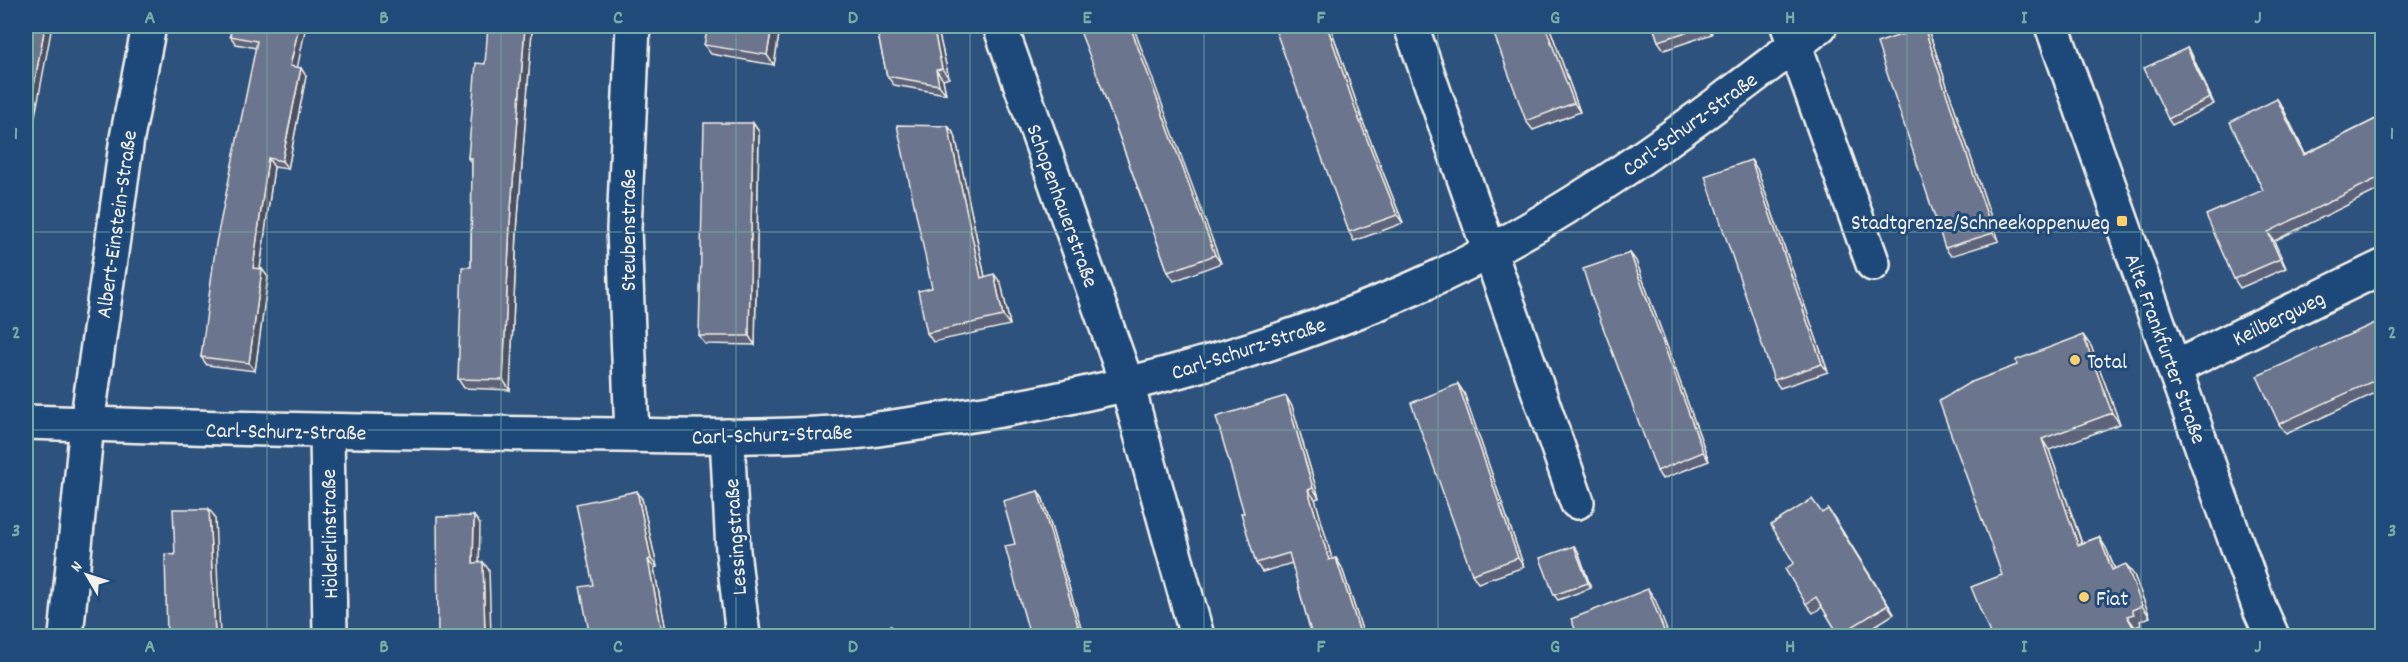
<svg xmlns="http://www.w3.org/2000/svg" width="2408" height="662" viewBox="0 0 2408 662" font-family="Dekko,sans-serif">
  <rect width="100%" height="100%" fill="#2e527e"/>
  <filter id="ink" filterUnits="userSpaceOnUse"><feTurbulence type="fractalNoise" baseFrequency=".0167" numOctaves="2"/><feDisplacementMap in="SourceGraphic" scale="12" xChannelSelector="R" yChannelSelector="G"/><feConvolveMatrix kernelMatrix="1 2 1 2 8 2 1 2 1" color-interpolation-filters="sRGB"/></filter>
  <g filter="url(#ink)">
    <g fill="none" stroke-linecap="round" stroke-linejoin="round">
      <g stroke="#f4f1e8" stroke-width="38">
        <g id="minor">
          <path d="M1000 26 1127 384 1197 636"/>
          <path d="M1411 26 1577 502"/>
          <path d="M1788 26 1873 264"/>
          <path d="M2174 368 2382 267"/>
          <path d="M26 422C200 428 374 432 549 434 653 435 758 440 863 431 888 428 913 424 938 420 1101 397 1263 354 1414 288 1563 223 1692 124 1820 26"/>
          <path d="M327 431 330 636"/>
          <path d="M632 435 624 229 633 26"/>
          <path d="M727 436 733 551 743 636"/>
          <path d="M66 636 87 424 127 138 149 26"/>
        </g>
      </g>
      <g stroke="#f4f1e8" stroke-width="38">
        <path id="tertiary" d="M2052 26 2260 609 2272 636"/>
      </g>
      <use href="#minor" stroke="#1f4a7a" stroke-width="33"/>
      <use href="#tertiary" stroke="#1f4a7a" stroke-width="33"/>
    </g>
    <g fill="#5d647a" stroke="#f4f1e8" stroke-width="1.5">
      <path d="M232 26 297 67 306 76 288 169 274 167 260 268 268 277 255 371 207 365 201 357 256 48 236 44 230 36Z"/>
      <path d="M876 26H937L949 78 943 80 946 94 894 85 887 76Z"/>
      <path d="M1284 26H1330L1363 122 1403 223 1354 241 1349 232Z"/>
      <path d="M1549 26 1580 112 1533 130 1526 121Z"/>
      <path d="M1653 26H1709L1712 34 1664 50 1658 41Z"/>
      <path d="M780 28 774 65 711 54 704 45Z"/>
      <path d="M532 30 517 231 510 390 464 388 458 379 471 267 472 165 468 158 485 64Z"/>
      <path d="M1930 35 1999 241 1951 256 1945 248Z"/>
      <path d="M2187 48 2191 53 2214 104 2172 125 2168 119Z"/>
      <path d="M1099 80 1221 263 1174 281 1168 272Z"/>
      <path d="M2277 99 2283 108 2305 154 2382 116V188L2274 241 2286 268 2240 288 2234 279 2263 190Z"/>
      <path d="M753 123 759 132 755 345 705 344 699 336Z"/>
      <path d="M948 126 955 135 985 277 1001 283 1010 325 933 342 927 333Z"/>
      <path d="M1751 160 1757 169 1828 372 1780 388 1774 380Z"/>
      <path d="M1630 253 1636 261 1709 461 1662 479 1657 471Z"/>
      <path d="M2382 320V390L2286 434 2279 424Z"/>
      <path d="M2091 346 2120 424 2049 450 2082 543 2099 537 2106 548 2115 569 2134 575 2150 617 2140 621 2141 625 2135 627 2140 636H1991L2002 575 2017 365Z"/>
      <path d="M1458 384 1464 393 1524 567 1478 583 1472 574Z"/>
      <path d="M1292 406 1319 498 1315 499 1332 559 1336 558 1342 568 1364 636H1312L1292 563 1262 572 1256 563 1244 513Z"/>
      <path d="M1038 491 1043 499 1083 634 1072 636H1030L1015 544Z"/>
      <path d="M642 499 657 567 654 568 667 636 593 585Z"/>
      <path d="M1828 509 1894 614 1859 636H1840L1822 607 1813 613 1806 604 1794 563 1822 513Z"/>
      <path d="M1574 546 1578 551 1591 588 1558 600 1554 595Z"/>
    </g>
    <g fill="#4c5163" stroke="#f4f1e8" stroke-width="1.5">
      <path d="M45 26H52L29 148 26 143V128Z"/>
      <path d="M299 26H306L296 74 290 66Z"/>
      <path d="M525 26H528L532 30 517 231 510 390 503 380 510 222Z"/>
      <path d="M772 26H779L780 28 774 65 767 55Z"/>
      <path d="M933 26H937L949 78 942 69Z"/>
      <path d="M1130 26H1133L1221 263 1215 255Z"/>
      <path d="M1327 26H1330L1363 122 1403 223 1397 215 1357 114Z"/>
      <path d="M1545 26H1549L1580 112 1574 103Z"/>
      <path d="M1707 26H1709L1712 34Z"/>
      <path d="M1924 27 1930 35 1999 241 1993 233Z"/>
      <path d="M2187 48 2191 53 2214 104 2210 98Z"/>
      <path d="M301 68 306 76 288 169 282 161Z"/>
      <path d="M936 70 943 80 946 94 939 85Z"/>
      <path d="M2277 99 2283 108 2310 164 2304 155Z"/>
      <path d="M753 123 759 132 755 345 749 336Z"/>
      <path d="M948 126 955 135 987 287 981 278Z"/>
      <path d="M268 158 274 167 259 276 253 268Z"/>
      <path d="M1751 160 1757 169 1828 372 1822 364Z"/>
      <path d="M2268 232 2274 241 2286 268 2280 259Z"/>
      <path d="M1630 253 1636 261 1709 461 1703 452Z"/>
      <path d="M262 269 268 277 255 371 249 363Z"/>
      <path d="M994 274 1001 283 1010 325 1003 316Z"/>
      <path d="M2083 335 2091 346 2120 424 2112 413Z"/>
      <path d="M1458 384 1464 393 1524 567 1518 558Z"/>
      <path d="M1286 396 1292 406 1319 498 1313 488Z"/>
      <path d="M2042 439 2049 450 2086 556 2078 545Z"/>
      <path d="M1308 490 1315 499 1335 569 1329 560Z"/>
      <path d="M637 491 642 499 657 567 651 559Z"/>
      <path d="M1038 491 1043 499 1083 634 1078 626Z"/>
      <path d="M209 509 215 517 220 636H215Z"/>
      <path d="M1828 509 1835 519 1894 614 1888 605Z"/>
      <path d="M474 516 480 524 479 571 473 563Z"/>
      <path d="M2099 537 2106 548 2119 580 2112 570Z"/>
      <path d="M1574 546 1578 551 1591 588 1588 583Z"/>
      <path d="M1336 558 1342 568 1364 636H1361Z"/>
      <path d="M648 560 654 568 667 636H663Z"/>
      <path d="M483 562 489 570 491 636H485Z"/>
      <path d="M2126 564 2134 575 2150 617 2142 606Z"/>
      <path d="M1648 589 1655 599 1669 636H1666Z"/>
      <path d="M2127 616 2135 627 2140 636H2138Z"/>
      <path d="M891 626 896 634 897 636H893Z"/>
    </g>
    <g fill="#6c748e" stroke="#f4f1e8" stroke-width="1.5">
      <path d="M26 26H45L26 128Z"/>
      <path d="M232 26H299L290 66 301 68 282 161 268 158 253 268 262 269 249 363 201 357 216 243 257 41 230 36Z"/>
      <path d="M488 26H525L510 222 503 380 458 379 462 267H471L472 158H468L476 63 485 64Z"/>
      <path d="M708 26H772L767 55 704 45Z"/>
      <path d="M876 26H933L942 69 936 70 939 85 887 76Z"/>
      <path d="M1078 26H1130L1215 255 1168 272 1099 80Z"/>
      <path d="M1284 26H1327L1357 114 1397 215 1349 232 1275 29Z"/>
      <path d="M1491 26H1545L1574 103 1526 121Z"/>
      <path d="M1653 26H1705L1658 41Z"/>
      <path d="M1924 27 1993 233 1945 248 1877 43Z"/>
      <path d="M2187 48 2210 98 2168 119 2144 68Z"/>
      <path d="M2277 99 2304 155 2382 116V176L2268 232 2280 259 2234 279 2206 215 2263 190 2230 122Z"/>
      <path d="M704 123H753L749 336H699Z"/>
      <path d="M897 125 948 126 981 278 994 274 1003 316 927 333 918 291 932 288Z"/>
      <path d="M1751 160 1822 364 1774 380 1705 176Z"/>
      <path d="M1630 253 1703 452 1657 471 1592 298 1583 269Z"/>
      <path d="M2382 320V377L2279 424 2257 376Z"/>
      <path d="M2083 335 2112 413 2042 439 2078 545 2099 537 2112 570 2126 564 2142 606 2132 610 2134 614 2127 616 2138 636H1991L1971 587 2002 575 1939 401 1969 383 2017 365 2016 360Z"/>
      <path d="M1458 384 1518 558 1472 574 1411 403Z"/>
      <path d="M1286 396 1313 488 1308 490 1329 560 1336 558 1361 636H1312L1289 553 1256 563 1241 513H1244L1216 417Z"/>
      <path d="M637 491 651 559 648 560 663 636H590L580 587 593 585 576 504Z"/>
      <path d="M1038 491 1078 626 1030 636 1005 546 1015 544 1003 501Z"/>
      <path d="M1812 499 1822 513 1828 509 1888 605 1839 635 1816 597 1806 604 1785 569 1794 563 1771 525Z"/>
      <path d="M173 509H209L215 636H167L165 554 175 555Z"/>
      <path d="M474 516 473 563 483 562 485 636H438L437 517Z"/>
      <path d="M1574 546 1588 583 1554 595 1540 558Z"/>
      <path d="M1648 589 1666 636H1578L1571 619Z"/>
      <path d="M891 626 893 636H854V635Z"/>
    </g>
  </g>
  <path fill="none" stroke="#76ada5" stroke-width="1.5" stroke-opacity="0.55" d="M267 26V636M501 26V636M736 26V636M970 26V636M1204 26V636M1438 26V636M1672 26V636M1907 26V636M2141 26V636M26 232H2382M26 430H2382"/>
  <g fill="#ffd166" stroke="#1f4a7a" stroke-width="2">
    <rect x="2116" y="215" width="12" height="12" rx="3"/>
    <circle cx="2075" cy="360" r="6"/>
    <circle cx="2084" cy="597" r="6"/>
  </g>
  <g text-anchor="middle" stroke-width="6" stroke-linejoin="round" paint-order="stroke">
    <g font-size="22" fill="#f4f1e8" stroke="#1f4a7a">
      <text transform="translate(1689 123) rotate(-36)" y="8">Carl-Schurz-Straße</text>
      <text transform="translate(1064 205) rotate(70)" y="8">Schopenhauerstraße</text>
      <text transform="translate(115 224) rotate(-82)" y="8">Albert-Einstein-Straße</text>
      <text transform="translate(627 230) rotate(-90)" y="8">Steubenstraße</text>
      <text transform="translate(2278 317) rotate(-26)" y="8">Keilbergweg</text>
      <text transform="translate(1248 347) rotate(-18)" y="8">Carl-Schurz-Straße</text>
      <text transform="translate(2167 348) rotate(70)" y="8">Alte Frankfurter Straße</text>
      <text transform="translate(286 430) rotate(1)" y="8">Carl-Schurz-Straße</text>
      <text transform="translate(772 433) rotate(-2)" y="8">Carl-Schurz-Straße</text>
      <text transform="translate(328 534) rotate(-91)" y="8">Hölderlinstraße</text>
      <text transform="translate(734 537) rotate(-94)" y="8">Lessingstraße</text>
    </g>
    <g font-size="22" fill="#f4f1e8" stroke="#1f4a7a" text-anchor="start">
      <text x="2110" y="229" text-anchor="end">Stadtgrenze/Schneekoppenweg</text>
      <text x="2087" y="368">Total</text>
      <text x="2096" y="605">Fiat</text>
    </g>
  </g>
  <rect width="2408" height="662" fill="none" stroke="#1f4a7a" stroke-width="66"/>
  <g transform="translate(87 575) rotate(309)" stroke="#1f4a7a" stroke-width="4.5" paint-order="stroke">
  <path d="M0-4.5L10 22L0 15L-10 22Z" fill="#f4f1e8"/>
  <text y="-9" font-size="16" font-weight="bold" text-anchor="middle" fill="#f4f1e8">N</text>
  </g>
  <rect x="33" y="33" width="2342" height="596" fill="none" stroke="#76ada5" stroke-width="2"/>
  <g font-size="20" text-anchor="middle" font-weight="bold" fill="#76ada5">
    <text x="150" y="23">A</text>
    <text x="384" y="23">B</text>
    <text x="618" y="23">C</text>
    <text x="853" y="23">D</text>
    <text x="1087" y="23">E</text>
    <text x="1321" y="23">F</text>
    <text x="1555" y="23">G</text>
    <text x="1790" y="23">H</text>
    <text x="2024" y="23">I</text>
    <text x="2258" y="23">J</text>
    <text x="16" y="139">1</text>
    <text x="2392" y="139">1</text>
    <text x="16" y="338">2</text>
    <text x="2392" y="338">2</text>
    <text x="16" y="536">3</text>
    <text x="2392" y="536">3</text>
    <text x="150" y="652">A</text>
    <text x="384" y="652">B</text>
    <text x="618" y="652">C</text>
    <text x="853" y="652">D</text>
    <text x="1087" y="652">E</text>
    <text x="1321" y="652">F</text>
    <text x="1555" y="652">G</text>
    <text x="1790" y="652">H</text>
    <text x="2024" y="652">I</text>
    <text x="2258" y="652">J</text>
  </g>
</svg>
